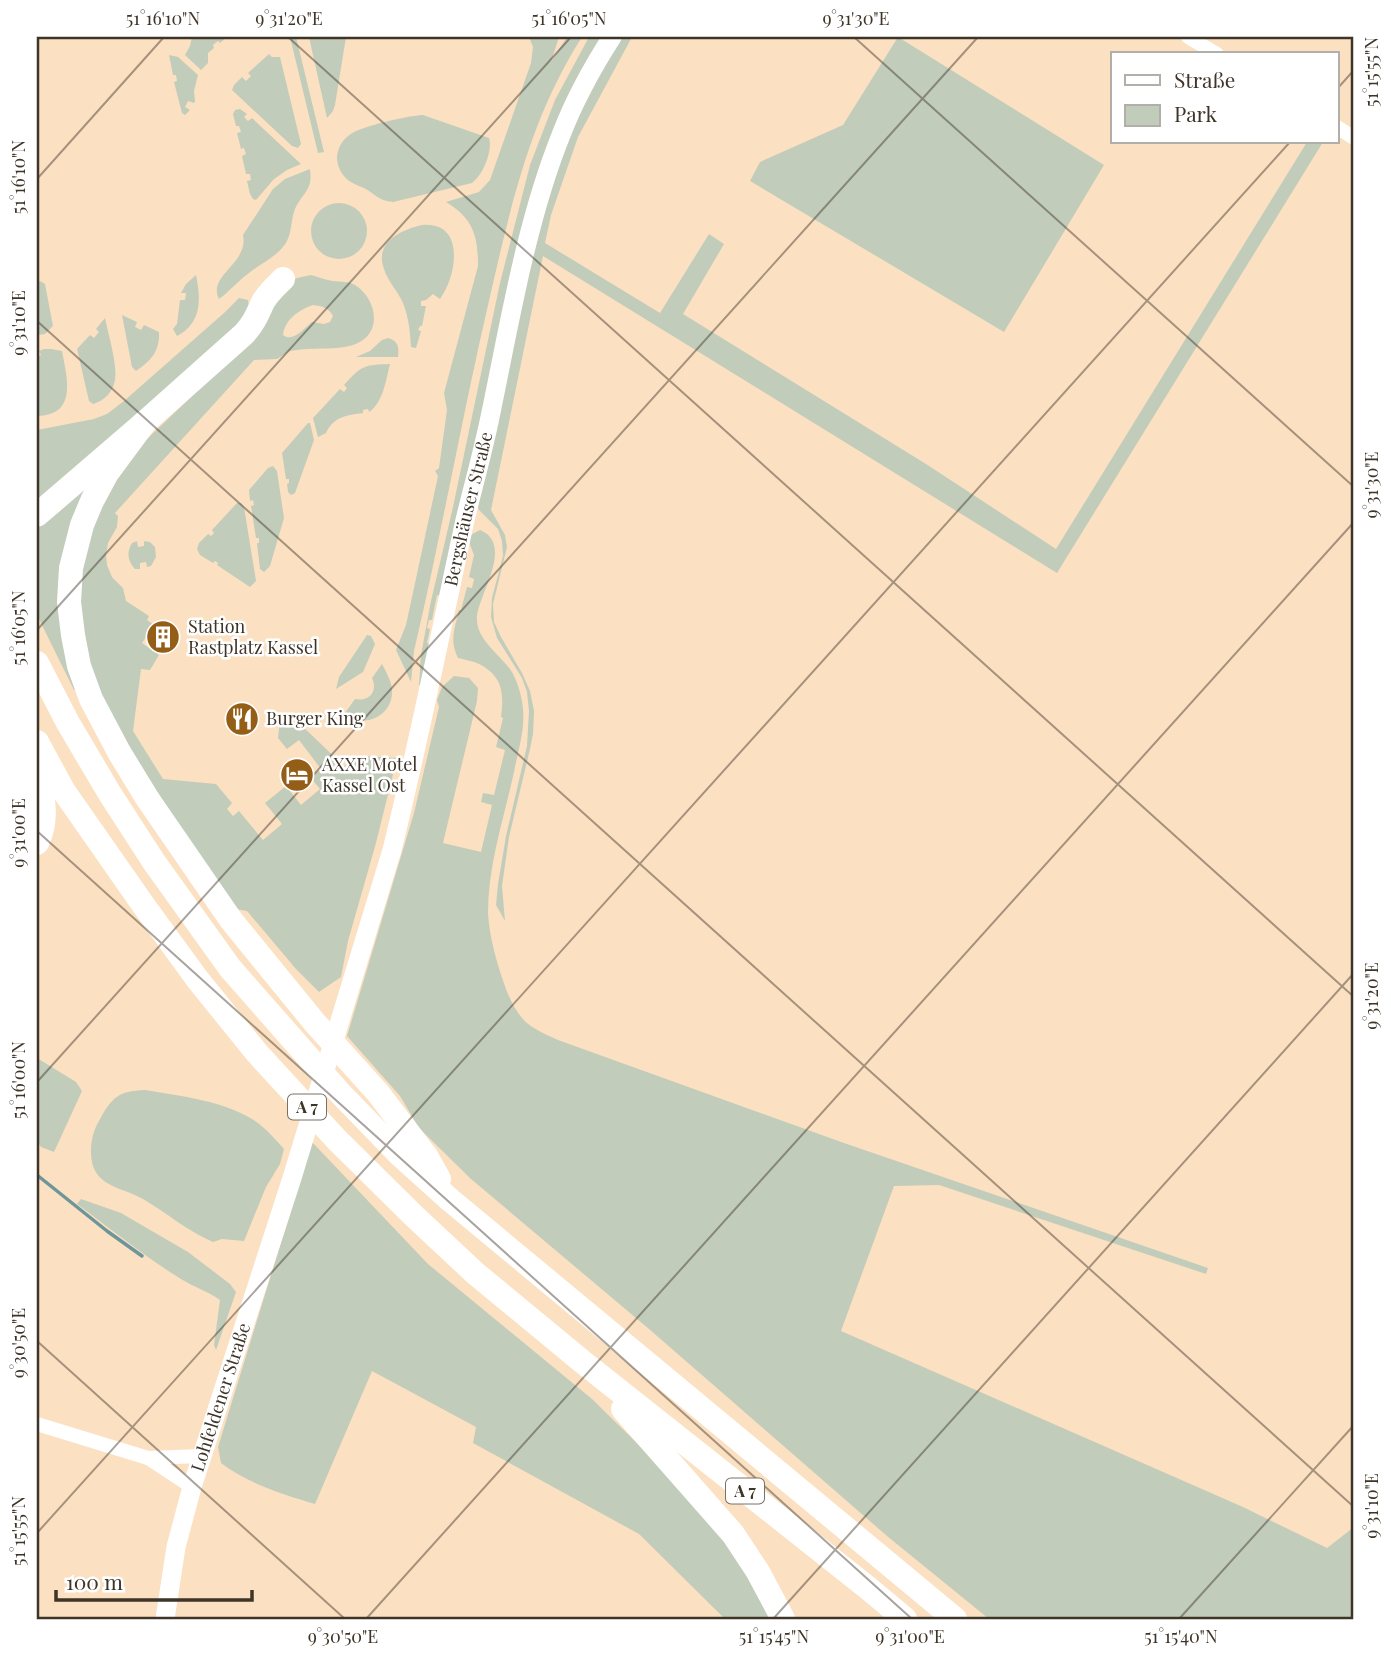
<svg xmlns="http://www.w3.org/2000/svg" width="1391" height="1656" viewBox="0 0 1391 1656" font-family="'Playfair Display',serif">
  <rect width="100%" height="100%" fill="#fbe1c2"/>
  <g fill="#c2ccba" fill-rule="evenodd">
    <path d="M192 37H227L220 43 218 41 213 45 214 48 208 53V63L201 70 185 55 190 46Z"/>
    <path d="M290 37H296L324 152 318 153Z"/>
    <path d="M309 37H346L335 105 333 111 327 118Z"/>
    <path d="M529 37H559L551 62 567 37H582C531 117 512 201 491 292 463 411 442 532 414 651L411 682 396 650 406 625 438 476 435 471 439 468 447 410 444 393 478 266C478 236 473 218 446 202L479 192 490 180 531 63 533 47Z"/>
    <path d="M589 37H602L504 314 440 596 437 595 432 620H429L427 628 430 629 427 643 430 644 421 685H419L421 655 431 601 453 507 500 283 530 165 555 100Z"/>
    <path d="M619 37H632L578 137 551 215 545 243 660 313 709 234 724 244 683 314 926 464 1056 549 1307 142H1323L1057 573 543 256 491 510 505 535 507 547 493 604 494 622 501 637 522 673 530 691 534 711 533 734 530 749 509 837 502 886 505 921 496 905 498 884 506 836 527 746 529 711 527 692 522 678 497 638 491 617 492 598 503 556 502 541 498 529 479 510 476 504 515 325 561 151Z"/>
    <path d="M898 37 1104 165 1004 332 750 181 760 162 843 125Z"/>
    <path d="M269 54 272 57H280L301 144 298 148 292 146 232 90 234 85 242 77 246 81 251 76 248 73Z"/>
    <path d="M169 55 178 57 198 75 194 91 195 101 194 103 188 101 185 107 190 110 185 115 182 113 174 82 177 81 176 75H173Z"/>
    <path d="M240 109 247 114 244 117 248 121 252 118 301 164 287 170 274 179 256 200 253 199 250 194 247 181 251 180 250 174H246L242 156 246 154 244 148 241 149 237 133 241 132 239 126H236L233 114 235 110Z"/>
    <path d="M423 115 489 138C493 151 483 175 472 183L393 202C379 201 375 194 364 188 359 186 354 184 349 181 331 166 334 143 354 132 368 125 407 116 423 115Z"/>
    <path d="M310 169C313 191 303 192 295 209 291 219 292 231 287 241 279 256 261 263 249 273 238 281 230 291 219 299 207 275 249 264 243 235L273 189 285 179Z"/>
    <circle cx="339" cy="231" r="28"/>
    <path d="M422 225C466 221 457 276 440 299L433 294 426 300 421 301V306H426L422 326H420L418 330 421 331 416 348 411 347C410 332 409 318 403 303 398 291 388 282 384 269 374 242 401 230 422 225Z"/>
    <path d="M196 275C201 299 202 323 177 336L173 329 177 324 180 300H185L186 293H181L186 284Z"/>
    <path d="M311 275C319 277 326 280 333 281 341 282 348 281 355 285 376 298 383 331 358 343 342 351 315 347 297 350L290 351 277 359 254 360 115 513 118 516 117 527 108 543 106 555 107 565 112 577 123 588 126 601 149 616 147 620 154 625 142 643 159 655 150 670 141 669 133 731 163 779 216 784 232 803 227 809 233 816 239 811 263 840 282 824 265 803 286 786 301 805 320 789 310 777 321 769 299 740 287 749 278 738 280 720 299 723 344 766 366 756 397 758 376 843 348 941 341 977 319 992 296 969 247 911 236 909 184 834 116 726 89 669 77 589 98 505 147 439 209 380 282 286 297 278ZM313 305C322 306 329 308 333 316L330 322 324 324 312 322C304 328 293 343 283 335 285 319 299 310 313 305Z"/>
    <path d="M40 281 45 284 53 326 45 334 38 335 37 282Z"/>
    <path d="M239 298 248 300 250 313 37 504V430L94 419 107 414 124 401 224 313Z"/>
    <path d="M122 315 137 322 135 327 141 330 144 325 159 332C160 351 151 361 136 371L132 367Z"/>
    <path d="M105 318C108 333 118 367 115 380 113 392 104 401 93 404L89 401 77 349 90 335 94 338 99 332 96 329Z"/>
    <path d="M388 338C399 341 399 348 398 357H356L370 351 382 340Z"/>
    <path d="M44 349H51L62 351C67 378 78 415 37 416V357L41 355 39 351Z"/>
    <path d="M390 364C386 380 383 403 369 412L368 409 363 410V413C347 415 333 417 326 433L318 437 313 418 340 389 344 392 347 388 344 385C362 365 364 365 390 364Z"/>
    <path d="M308 423H310L314 440 295 493 291 495 288 492 287 484 289 483V479H286L282 453Z"/>
    <path d="M273 466 277 471 284 518 270 566 264 572 260 569 257 543H259V538H256L251 506 254 505 253 500 250 501 249 490 268 468Z"/>
    <path d="M84 488 88 491 75 522 79 688 74 690 37 615V528Z"/>
    <path d="M237 503H241L244 507 256 581 250 587 217 565 218 563 215 561 213 563 200 555 197 549 199 543 208 534 211 536 214 533 212 530Z"/>
    <path d="M480 530C514 544 480 592 477 616 475 638 498 653 510 669 517 679 522 696 523 709 525 730 518 751 514 772 504 818 488 865 488 913 489 930 493 948 498 965 505 987 513 1016 534 1028 542 1033 550 1036 558 1040L844 1143 1208 1268 1206 1274 939 1185 894 1186 841 1331 1243 1507 1327 1548 1354 1527V1619H989L887 1536 649 1329 471 1179 419 1128 400 1096 347 1036 414 813 439 707 437 700 442 687 454 676 469 678 478 688 477 701 443 843 481 852 492 805 481 802 483 793 494 795 505 750 496 747 503 718 501 717C504 694 503 676 479 664 473 661 465 660 458 658 449 640 455 628 459 610H461L467 587 472 588 474 579 469 577 474 555 469 542V536Z"/>
    <path d="M137 541 138 547 144 546V541L150 542 155 547 156 557 151 566 147 567 146 562 140 563V569H135C128 561 126 553 132 543Z"/>
    <path d="M367 635 371 636 375 644 363 672 336 689 339 677Z"/>
    <path d="M382 664C386 672 392 682 392 691 393 716 363 730 345 713L355 699C370 702 378 691 372 678Z"/>
    <path d="M37 1058 76 1082 82 1091 54 1152 41 1147 37 1141Z"/>
    <path d="M145 1090C180 1096 220 1100 252 1119 264 1126 275 1139 284 1149L280 1164 266 1187 244 1241 222 1239 213 1242C187 1231 167 1213 143 1199 120 1186 91 1187 91 1152 91 1141 93 1131 99 1121 112 1097 118 1091 145 1090Z"/>
    <path d="M312 1142 428 1264 592 1399 704 1509 776 1619H725L639 1534 473 1443 476 1427 372 1371 315 1504C282 1494 249 1484 221 1463L218 1447Z"/>
    <path d="M81 1199 121 1213 188 1252 230 1284 236 1292 216 1350 214 1345 220 1300C207 1291 194 1287 181 1279 145 1257 111 1229 77 1204Z"/>
  </g>
  <g fill="none" stroke-linecap="round" stroke-linejoin="round">
    <path stroke="#6e969a" stroke-width="3.5" d="M37 1175 107 1231 142 1256"/>
    <g stroke="#fff" stroke-width="14">
      <path d="M1188 37 1217 54"/>
      <path d="M1337 127 1354 138"/>
      <path d="M37 1424 148 1458 192 1487"/>
      <path d="M148 1458 201 1456"/>
    </g>
    <path stroke="#fff" stroke-width="19" id="s1" d="M165 1619 176 1547 192 1487 292 1178 392 850C419 741 441 630 465 520 473 487 482 455 489 422 509 327 525 225 561 135 574 101 592 68 612 37"/>
    <g stroke="#fff" stroke-width="24">
      <path d="M144 423 107 473 92 501 82 525 71 568 69 602 73 635 79 666 91 699 119 752 147 798 231 920 315 1023 378 1093 426 1156 439 1179"/>
      <path d="M37 515 144 423 244 334C254 323 257 315 263 302 268 293 276 286 283 279"/>
      <path d="M37 663 68 723 110 794 154 862 230 968 338 1091 398 1153 449 1199 955 1619"/>
      <path d="M37 742 63 790 144 906 198 980 257 1053 337 1140 414 1216 475 1273 584 1363 868 1588 905 1619"/>
      <path d="M37 775C44 797 48 821 37 843"/>
      <path d="M623 1409 733 1534 758 1572 783 1619"/>
    </g>
  </g>
  <path fill="none" stroke="#3e3428" stroke-width="2" stroke-opacity="0.45" d="M288 37 1354 997M854 37 1354 487M1337 89 1354 70M37 179 164 37M37 321 1354 1507M37 630 571 37M37 831 912 1619M37 1082 978 37M37 1341 345 1619M37 1533 1290 142M366 1619 1354 522M773 1619 1354 973M1179 1619 1354 1425"/>
  <defs>
    <g id="building-disc" transform="scale(1.75)"><circle r="9.5" fill="#955e17" stroke="#fff"/><path d="M-4-6H4V6H1V3H-1V6H-4ZM-2.5-4.3h1.7v1.8h-1.7ZM.8-4.3h1.7v1.8H.8ZM-2.5-1h1.7V.8h-1.7ZM.8-1h1.7V.8H.8Z" fill="#fff"/></g>
    <g id="restaurant-disc" transform="scale(1.75)"><circle r="9.5" fill="#955e17" stroke="#fff"/><path d="M-5-6h1v4h1v-4h1v4h1v-4h1v5L-1.5 .5V6h-2V.5L-5-1ZM5-6V6H3V1.5H1.5Q1.5-4 5-6Z" fill="#fff"/></g>
    <g id="hotel-disc" transform="scale(1.75)"><circle r="9.5" fill="#955e17" stroke="#fff"/><path d="M-6-4.5h1.5V1H6V5H4.5V3h-9V5H-6ZM-4 0a1.8 1.8 0 1 1 3.6 0ZM.5 0V-2.5h3Q6-2.5 6 0Z" fill="#fff"/></g>
  </defs>
  <g fill-rule="evenodd">
    <use href="#building-disc" x="163" y="637"/>
    <use href="#restaurant-disc" x="242" y="719"/>
    <use href="#hotel-disc" x="297" y="775"/>
  </g>
  <g text-anchor="middle" stroke-width="5" stroke-linejoin="round" paint-order="stroke">
    <g fill="#fff" stroke="#787168" stroke-width="2">
      <rect x="288" y="1094.5" width="38" height="25" rx="5"/>
      <rect x="726" y="1478.5" width="38" height="25" rx="5"/>
    </g>
    <g font-size="16" font-weight="bold" fill="#3e3428">
      <text x="307" y="1113">A 7</text>
      <text x="745" y="1497">A 7</text>
    </g>
    <g font-size="18" fill="#3e3428" stroke="#fff">
      <text dy="6" stroke="none"><textPath href="#s1" startOffset="1152">Bergshäuser Straße</textPath></text>
      <text dy="6" stroke="none"><textPath href="#s1" startOffset="229">Lohfeldener Straße</textPath></text>
    </g>
    <g font-size="18" fill="#3e3428" stroke="#fff" text-anchor="start">
      <text x="188" y="633">Station<tspan x="188" dy="21">Rastplatz Kassel</tspan></text>
      <text x="266" y="725">Burger King</text>
      <text x="322" y="771">AXXE Motel<tspan x="322" dy="21">Kassel Ost</tspan></text>
    </g>
  </g>
  <rect width="1391" height="1656" fill="none" stroke="#ffffff" stroke-width="77"/>
  <rect x="1111" y="52" width="228" height="91" fill="#ffffff" stroke="#b2aea9" stroke-width="2"/>
  <rect x="1125" y="75" width="35" height="10" fill="#ffffff" stroke="#b2aea9" stroke-width="2"/>
  <text x="1174" y="88" font-size="21" fill="#3e3428">Straße</text>
  <rect x="1125" y="105" width="35" height="21" fill="#c2ccba" stroke="#b2aea9" stroke-width="2"/>
  <text x="1174" y="122" font-size="21" fill="#3e3428">Park</text>
  <path d="M56 1590v10h196v-10" fill="none" stroke="#3e3428" stroke-width="3.5"/>
  <text x="66" y="1590" font-size="21" fill="#3e3428" stroke="#ffffff" stroke-width="5" paint-order="stroke">100 m</text>
  <rect x="38" y="38" width="1314" height="1580" fill="none" stroke="#3e3428" stroke-width="2.5"/>
  <g font-size="18" text-anchor="middle" fill="#3e3428">
    <text x="163" y="25">51°16'10"N</text>
    <text x="289" y="25">9°31'20"E</text>
    <text x="569" y="25">51°16'05"N</text>
    <text x="856" y="25">9°31'30"E</text>
    <text transform="translate(1372 72) rotate(-90)" y="6">51°15'55"N</text>
    <text transform="translate(19 177) rotate(-90)" y="6">51°16'10"N</text>
    <text transform="translate(19 323) rotate(-90)" y="6">9°31'10"E</text>
    <text transform="translate(1372 485) rotate(-90)" y="6">9°31'30"E</text>
    <text transform="translate(19 628) rotate(-90)" y="6">51°16'05"N</text>
    <text transform="translate(19 833) rotate(-90)" y="6">9°31'00"E</text>
    <text transform="translate(1372 996) rotate(-90)" y="6">9°31'20"E</text>
    <text transform="translate(19 1080) rotate(-90)" y="6">51°16'00"N</text>
    <text transform="translate(19 1343) rotate(-90)" y="6">9°30'50"E</text>
    <text transform="translate(1372 1506) rotate(-90)" y="6">9°31'10"E</text>
    <text transform="translate(19 1531) rotate(-90)" y="6">51°15'55"N</text>
    <text x="343" y="1643">9°30'50"E</text>
    <text x="774" y="1643">51°15'45"N</text>
    <text x="910" y="1643">9°31'00"E</text>
    <text x="1181" y="1643">51°15'40"N</text>
  </g>
</svg>
